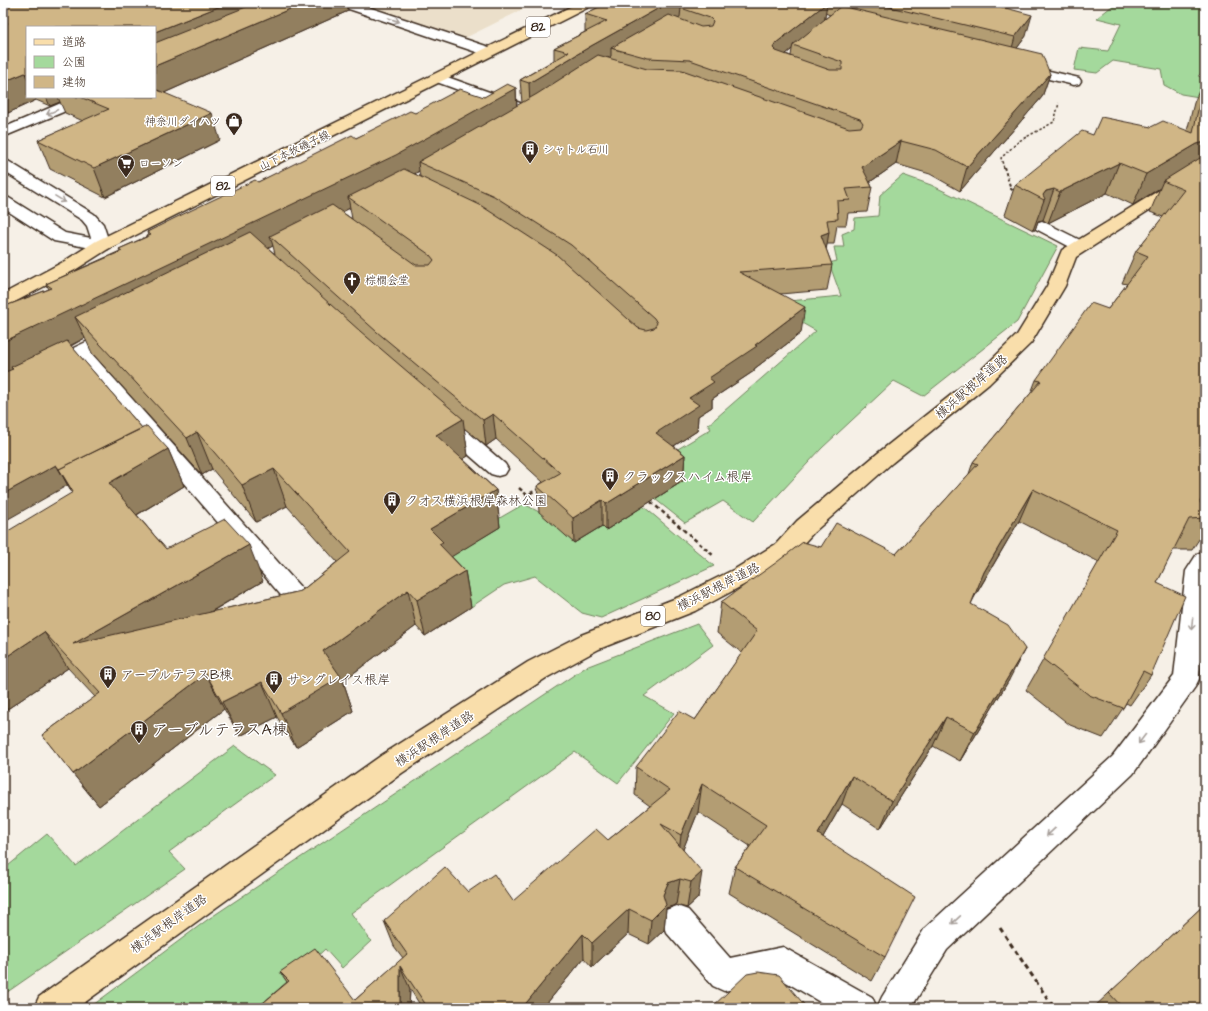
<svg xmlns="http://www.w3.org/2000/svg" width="1208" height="1011" viewBox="0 0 1208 1011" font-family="'Architects Daughter','Klee One',sans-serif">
  <rect width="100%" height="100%" fill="#f6f0e7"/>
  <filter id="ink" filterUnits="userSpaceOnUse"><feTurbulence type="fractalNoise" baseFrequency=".025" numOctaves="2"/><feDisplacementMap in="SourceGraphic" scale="8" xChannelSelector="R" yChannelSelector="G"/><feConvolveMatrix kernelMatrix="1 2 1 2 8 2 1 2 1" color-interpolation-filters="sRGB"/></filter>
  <g filter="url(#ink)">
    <path fill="#ebdfca" d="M359 3H536L465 38Z"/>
    <g fill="#a4d99c" stroke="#70825d">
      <path d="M1116 3H1205V69L1198 76 1205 78V98L1181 94 1164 85 1161 69 1113 61 1097 73 1074 70 1079 48 1108 51 1121 24 1097 18Z"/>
      <path d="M903 175 931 185 1058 246 1017 322 923 396 894 381 822 448 753 522 723 501 685 523 655 499 683 481 658 461 711 429 708 425 816 331 779 310 789 301 841 296 829 263 837 261 834 247H844L842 234 854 229 855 218 878 216 880 195Z"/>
      <path d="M524 504 539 512 602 526 606 530 643 506 714 566 601 618 582 613 535 576 504 585 471 607 445 581 436 565 494 530 491 523Z"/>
      <path d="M697 624 713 645 644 696 674 713 618 783 575 752 351 913 371 941 342 968 325 949 263 1008H89L207 920 586 667Z"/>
      <path d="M235 746 275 775 169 852 185 869 3 995V870L47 834 76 866Z"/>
    </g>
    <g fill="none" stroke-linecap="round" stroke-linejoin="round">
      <g stroke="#3b2a1e" stroke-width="3">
        <g id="lane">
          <path d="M1042 221 1086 243 1088 246 1086 249 1080 251 1074 249 1036 229 1034 226 1036 223Z"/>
          <path d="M114 329 120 330 123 334 120 338 91 353 302 589 305 595 302 601 294 604 286 601 77 360 3 395V381Z"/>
          <path d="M445 416 452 418 505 464 508 469 505 474 498 476 491 474 438 428 435 423 438 418Z"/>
        </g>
      </g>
      <g stroke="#3b2a1e" stroke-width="3">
        <g id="street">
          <path d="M338 3H356L495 49 496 52 490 56 485 55 340 6Z"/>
          <path d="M1020 64 1079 78 1081 81 1079 84 1074 85 1015 71 1013 68 1015 65Z"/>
          <path d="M439 74 520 103 522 106 520 109H510L434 81 432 78 434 75Z"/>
          <path d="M75 97H94L92 100 3 137V128Z"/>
          <path d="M3 159 8 161 94 214 103 224 110 245 108 249 102 250 54 241 3 208V196L9 198 65 233 91 238 87 226 82 220 3 171Z"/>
          <path d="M1205 551V617L1199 679 1195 687 1133 774 947 950 911 1008H830L781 979 724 991 713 986 666 932 662 921 666 910 677 906 688 910 730 958 783 947 872 997 877 1008 882 997 925 928 1113 756 1174 676 1186 571 1197 554Z"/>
        </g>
      </g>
      <g stroke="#3b2a1e" stroke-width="3">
        <g id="primary">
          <path d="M578 3H593L591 6 108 249 75 270 9 305 3 306V294L63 262 96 241Z"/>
          <path d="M1205 171V181L1193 182 1076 257 1065 286 1031 343 989 384 892 463 813 533 792 556 751 581 695 611 599 649 546 678 402 773 77 1008H34L39 997 382 755 528 662 581 635 679 597 735 569 776 544 797 521 878 453 975 376 1017 335 1047 286 1062 250 1184 175Z"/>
        </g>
      </g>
      <path stroke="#3b2a1e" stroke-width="1.5" stroke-dasharray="2.5 2" stroke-linecap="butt" d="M1004 168 1001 158 1019 141 1054 122 1059 103"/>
      <path stroke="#3b2a1e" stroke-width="2" stroke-dasharray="3 2.5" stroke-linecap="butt" d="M1004 167 1011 189 1015 192"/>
      <g stroke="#3b2a1e" stroke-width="2.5" stroke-dasharray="4 3" stroke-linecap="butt">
        <path d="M519 488 527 495 540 488"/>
        <path d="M651 502 714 556"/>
      </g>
      <path stroke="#3b2a1e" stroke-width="3" stroke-dasharray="5 4" stroke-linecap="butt" d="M1000 928 1054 1008"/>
      <use href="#lane" fill="#fff" fill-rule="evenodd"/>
      <use href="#street" fill="#fff" fill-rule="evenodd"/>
      <use href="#primary" fill="#f9deab" fill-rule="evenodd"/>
    </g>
    <g fill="#b39d73" stroke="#3b2a1e" fill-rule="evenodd">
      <path d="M9 3H347L348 11 164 93 220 140 105 197 50 169 38 140 83 121 65 113 60 102 50 106 36 100 8 113 3 112V5ZM27 27 155 97H27Z"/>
      <path d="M607 3H1007L1001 7 1026 36 1017 48 1050 74 1042 97 960 191 930 174 896 164 870 182 872 187 867 212 848 213 846 225H837L834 244H827L826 249 832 265 827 290 780 294 801 333 754 369V371L712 399V407L698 416 697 431 674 446 685 455 683 481 606 530 602 526 574 543 539 512 537 486 543 482 496 439 486 446 464 428 468 456 463 459 496 490 500 527 451 556 465 571 471 607 425 636 416 626 343 681 353 711 296 747 277 717 240 736 224 709 99 806 42 735 95 697 68 668 3 712 72 493 68 485 5 373 3 371V307L49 289 46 284 120 251 119 249 148 236 147 232 356 138 415 113 484 97 516 88 517 106 522 103 520 80 554 60V48L585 32V14ZM825 13 830 15 825 19ZM792 49 791 56 786 54ZM419 171 420 177 415 174ZM350 208 352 219 342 212ZM273 246 275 254 268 248ZM85 338 92 353 202 475 212 469 256 522 287 506 337 562 301 591 211 612 263 581 166 549 137 515 184 486 168 449 142 428 71 346Z"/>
      <path d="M1205 76V493L1200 502 1205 508V530L1192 550H1173L1157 583 1151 675 1130 705 1126 703 1123 708 1103 738 1070 725 1026 690 1099 562 1019 521 974 598 971 604 1009 680 960 761 933 746 880 829 842 804 823 837 885 957 872 981 729 893 735 867 750 846 698 812 683 849 698 898 687 908 676 905 666 908 664 930 649 944 628 934 592 967 584 958 543 1008H422L410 989 409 1008H257L287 982 280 972 355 1000 403 958 394 946 384 921 468 892 513 901 608 840 650 806 635 795 636 767 695 720 742 653 717 633 721 602 821 547 896 554 969 474 973 462 1031 393 1036 380 1108 309 1127 284 1122 283 1136 251 1163 217 1150 212 1160 188 1133 205 1107 193 1048 223 1043 220 1038 221 1035 230H1033L1005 215 1015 185 1093 135 1151 127 1187 131 1194 103Z"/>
      <path d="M1205 904V1008H1093Z"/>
    </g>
    <g fill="#927f5e" stroke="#3b2a1e">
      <path d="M228 3H295L155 61V32Z"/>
      <path d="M304 3H347L348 11 155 97V66Z"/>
      <path d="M668 3H704L681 8 680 17 621 51 611 48V56L591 68 530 106 529 83 591 46Z"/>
      <path d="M827 3 824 24 793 45 792 49 773 65V48L776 43Z"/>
      <path d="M982 3H1007L977 23Z"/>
      <path d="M1032 15 1026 36 1009 59 1015 37Z"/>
      <path d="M25 73 27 79V97H35L36 100 8 113 3 102V82Z"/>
      <path d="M1050 74 1042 97 960 191 967 167Z"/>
      <path d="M516 88 517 114 418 162 419 171 400 183 348 197 350 208 278 243 270 236 273 246 92 335 75 317 85 338 16 373 13 369 11 367 15 374 9 376 3 366V342Z"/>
      <path d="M46 97H58L60 102 50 106Z"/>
      <path d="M212 113 220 140 105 197 94 168Z"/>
      <path d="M901 141 896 164 861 188 862 167Z"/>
      <path d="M1205 142V169L1163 181 1160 188 1133 205 1146 174 1197 144Z"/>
      <path d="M1119 163 1107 193 1048 223 1060 192Z"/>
      <path d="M1054 189 1043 220 1038 221 1035 230H1033L1044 200 1043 195 1046 191Z"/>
      <path d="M3 221 5 225 3 226Z"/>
      <path d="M829 232 825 257 821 235Z"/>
      <path d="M805 307 801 333 754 369V371L712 399V407L698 416 697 431 655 458 656 433 709 378 755 345Z"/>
      <path d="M493 414 496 439 486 446 483 420Z"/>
      <path d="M463 419 468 456 442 472 436 435Z"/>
      <path d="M197 432 212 469 202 475 187 438Z"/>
      <path d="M168 449 184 486 128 520 109 483Z"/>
      <path d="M685 455 683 481 606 530V504Z"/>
      <path d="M56 465 68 485 3 522V494Z"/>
      <path d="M59 469 71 490H70Z"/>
      <path d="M274 469 287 506 256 522 242 485Z"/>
      <path d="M1033 489 1019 521 970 604 984 572Z"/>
      <path d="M496 490 500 527 446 560 430 529Z"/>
      <path d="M602 500V526L574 543 573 518Z"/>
      <path d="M249 545 263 581 96 679 73 644Z"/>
      <path d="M465 571 471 607 425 636 417 600Z"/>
      <path d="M408 590 416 626 343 681 353 711 296 747 281 713 323 651Z"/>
      <path d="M44 632 68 668 3 712V659Z"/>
      <path d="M1025 649 1009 680 960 761 975 732Z"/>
      <path d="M206 674 224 709 99 806 73 774Z"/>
      <path d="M262 682 277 717 240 736 222 702Z"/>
      <path d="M946 717 933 746 880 829 892 801Z"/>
      <path d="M852 776 842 804 809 861 818 834Z"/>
      <path d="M702 784 698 812 678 862 681 835Z"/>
      <path d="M702 872 698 898 687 908 691 882Z"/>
      <path d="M680 879 676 905 666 908 664 930 649 944 651 920 663 895 668 883Z"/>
      <path d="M629 909 628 934 592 967V943Z"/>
      <path d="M583 934 584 958 543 1008H522Z"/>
      <path d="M400 966 410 989 409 1008H400Z"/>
    </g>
    <g fill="#d0b686" stroke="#3b2a1e">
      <path d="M9 3H228L155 32V27H27V74L25 73 3 82V25L8 23 3 21V5Z"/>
      <path d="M256 3H304L155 66V43Z"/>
      <path d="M607 3H668L591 46 529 83 520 80 569 52 554 48 607 21 585 14Z"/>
      <path d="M690 3H827L776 43 773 48 776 51 830 70H842V62L793 45 841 6 1042 54 1050 74 967 167 936 150 901 141 862 167 872 187 846 189 850 200 837 201 838 219 827 220 829 232 821 235 832 265 739 272 805 307 755 345 757 346 709 378 714 382 689 398 699 405 656 433 685 455 606 504 602 500 573 518 537 486 560 473 493 414 483 420 377 332 270 236 332 205 416 265H430L434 260 430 255 348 197 404 169 480 205 557 255 638 328 646 330 654 328 657 323 654 318 571 245 494 196 418 162 537 94 598 55 647 69 682 70 849 128 861 127 863 123 860 119 690 60 648 58 611 48 669 15 701 27 711 26 713 21 710 18 681 8Z"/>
      <path d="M873 3H987L1032 15 1015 37Z"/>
      <path d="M1205 78V142L1197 144 1146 174 1119 163 1060 192 1054 189 1046 191 1043 195 1045 199 1044 200 1015 185 1082 131 1093 135 1101 117 1151 127 1163 121 1193 133Z"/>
      <path d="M507 84 516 88 396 155 3 342V307L52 288 46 284 122 251 119 249 151 235 147 232 175 218 255 180 258 182 352 135 356 138 410 111 415 113 460 89 484 97Z"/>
      <path d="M155 89 212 113 94 168 38 140 109 109 80 97H155Z"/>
      <path d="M1205 155V493L1200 502 1205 508V518L1189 519 1157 583 1185 596 1151 675 1143 671 1123 708 1089 695 1043 659 1117 530 1033 489 984 572 971 604 1008 625 1025 649 975 732 946 717 892 801 852 776 818 834 915 897 885 957 735 867 766 825 702 784 681 835 661 824 702 872 691 882 680 879 668 883 663 895 666 905 651 920 629 909 592 943 583 934 522 1008H428L400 966V1008H257L289 981 280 972 315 948 355 1000 407 954 384 921 445 867 468 892 494 874 513 901 596 829 608 840 670 790 636 767 679 711 695 720 757 631 721 602 777 562 803 542 821 547 836 523 896 554 978 464 973 462 1041 381 1036 380 1091 303 1108 309 1148 256 1136 251 1184 190 1163 181Z"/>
      <path d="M250 232 360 331 463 419 436 435 496 490 430 529 443 542 439 544 465 571 417 600 408 590 323 651 341 677 281 713 262 682 222 702 206 674 73 774 42 735 100 693 44 632 3 659V534L73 492 59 469 147 426 168 449 109 483 166 549 225 519 249 545 73 644 301 591 350 552 274 469 242 485 197 432 187 438 75 317Z"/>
      <path d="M67 341 142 428 59 469 56 465 3 494V373L13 369 11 367Z"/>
      <path d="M1205 904V1008H1123L1109 993Z"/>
      <path d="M758 972 779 975 807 1008H711L747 974Z"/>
    </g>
    <defs><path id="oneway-shaft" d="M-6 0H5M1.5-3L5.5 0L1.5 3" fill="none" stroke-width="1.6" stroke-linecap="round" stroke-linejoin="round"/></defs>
    <g stroke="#a79f9a">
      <use href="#oneway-shaft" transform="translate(394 20) rotate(19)"/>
      <use href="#oneway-shaft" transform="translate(52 112) rotate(157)"/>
      <use href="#oneway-shaft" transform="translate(60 199) rotate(32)"/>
      <use href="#oneway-shaft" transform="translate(1192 624) rotate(96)"/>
      <use href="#oneway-shaft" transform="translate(1142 739) rotate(127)"/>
      <use href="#oneway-shaft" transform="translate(1051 832) rotate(137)"/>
      <use href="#oneway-shaft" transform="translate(956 920) rotate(137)"/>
    </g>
  </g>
  <defs>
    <g id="shop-pin" transform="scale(0.9)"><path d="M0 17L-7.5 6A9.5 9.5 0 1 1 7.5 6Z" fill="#3b2a1e" stroke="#fff"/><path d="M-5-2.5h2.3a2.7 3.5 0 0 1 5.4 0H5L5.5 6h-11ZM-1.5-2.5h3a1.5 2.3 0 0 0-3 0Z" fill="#fff"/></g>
    <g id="building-pin" transform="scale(0.9)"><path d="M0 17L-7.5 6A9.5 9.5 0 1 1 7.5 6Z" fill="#3b2a1e" stroke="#fff"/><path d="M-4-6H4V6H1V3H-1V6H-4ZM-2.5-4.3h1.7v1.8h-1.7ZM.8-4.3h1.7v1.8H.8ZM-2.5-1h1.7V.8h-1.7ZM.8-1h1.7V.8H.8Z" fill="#fff"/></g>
    <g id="supermarket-pin" transform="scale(0.9)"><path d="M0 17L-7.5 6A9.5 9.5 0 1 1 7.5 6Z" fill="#3b2a1e" stroke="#fff"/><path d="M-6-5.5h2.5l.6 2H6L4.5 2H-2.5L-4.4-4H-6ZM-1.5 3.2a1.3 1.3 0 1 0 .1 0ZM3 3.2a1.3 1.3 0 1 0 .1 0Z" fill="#fff"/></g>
    <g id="church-pin" transform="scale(0.9)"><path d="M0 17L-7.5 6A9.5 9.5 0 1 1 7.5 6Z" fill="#3b2a1e" stroke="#fff"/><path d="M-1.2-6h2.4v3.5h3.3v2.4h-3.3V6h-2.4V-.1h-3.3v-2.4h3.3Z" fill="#fff"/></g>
  </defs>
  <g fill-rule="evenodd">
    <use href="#shop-pin" x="234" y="121"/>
    <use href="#building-pin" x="530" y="149"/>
    <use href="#supermarket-pin" x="126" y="163"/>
    <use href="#church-pin" x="352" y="280"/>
    <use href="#building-pin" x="610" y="476"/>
    <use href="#building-pin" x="392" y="500"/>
    <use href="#building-pin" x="108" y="674"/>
    <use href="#building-pin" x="274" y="679"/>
    <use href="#building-pin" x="139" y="729"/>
  </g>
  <g text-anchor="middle" stroke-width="3" stroke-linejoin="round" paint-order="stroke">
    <g font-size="11" fill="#3b2a1e" stroke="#fff" text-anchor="start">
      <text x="221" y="125" text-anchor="end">神奈川ダイハツ</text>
      <text x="543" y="153">シャトル石川</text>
      <text x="139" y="167">ローソン</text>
      <text x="365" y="284">棕櫚会堂</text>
    </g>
    <g font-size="11" fill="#3b2a1e" stroke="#fff">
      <text transform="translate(294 150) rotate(-26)" y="4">山下本牧磯子線</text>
    </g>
    <g fill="#fff" stroke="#766a62" stroke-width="1">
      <rect x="526" y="17" width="24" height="20" rx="3"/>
      <rect x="211" y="176" width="24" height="20" rx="3"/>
      <rect x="641" y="606" width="24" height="20" rx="3"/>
    </g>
    <g font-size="12" font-weight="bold" fill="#3b2a1e">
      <text x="538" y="31">82</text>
      <text x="223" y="190">82</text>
      <text x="653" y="620">80</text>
    </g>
    <g font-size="13" fill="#3b2a1e" stroke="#fff">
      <text transform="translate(971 386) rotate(-41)" y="5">横浜駅根岸道路</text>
      <text transform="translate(718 586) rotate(-27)" y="5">横浜駅根岸道路</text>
      <text transform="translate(434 738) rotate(-33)" y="5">横浜駅根岸道路</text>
      <text transform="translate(168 923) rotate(-36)" y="5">横浜駅根岸道路</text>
    </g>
    <g font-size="13" fill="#3b2a1e" stroke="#fff" text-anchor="start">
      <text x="623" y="481">クラックスハイム根岸</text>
      <text x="405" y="505">クオス横浜根岸森林公園</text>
      <text x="121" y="679">アーブルテラスB棟</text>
      <text x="287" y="684">サングレイス根岸</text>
    </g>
    <g font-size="16" fill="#3b2a1e" stroke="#fff" text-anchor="start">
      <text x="152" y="735">アーブルテラスA棟</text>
    </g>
  </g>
  <rect width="1208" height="1011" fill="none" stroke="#fff" stroke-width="16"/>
  <rect x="8" y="8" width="1192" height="995" fill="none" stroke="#3b2a1e" stroke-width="1.5" filter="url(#ink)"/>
  <rect x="26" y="26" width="130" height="72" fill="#ffffff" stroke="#b1aaa5"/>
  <rect x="34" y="39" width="20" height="6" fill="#f9deab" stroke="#b1aaa5"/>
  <text x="62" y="46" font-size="12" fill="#3b2a1e">道路</text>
  <rect x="34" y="56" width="20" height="12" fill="#a4d99c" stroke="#b1aaa5"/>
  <text x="62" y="66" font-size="12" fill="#3b2a1e">公園</text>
  <rect x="34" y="76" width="20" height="12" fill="#d0b686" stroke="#b1aaa5"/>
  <text x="62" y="86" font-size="12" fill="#3b2a1e">建物</text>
</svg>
